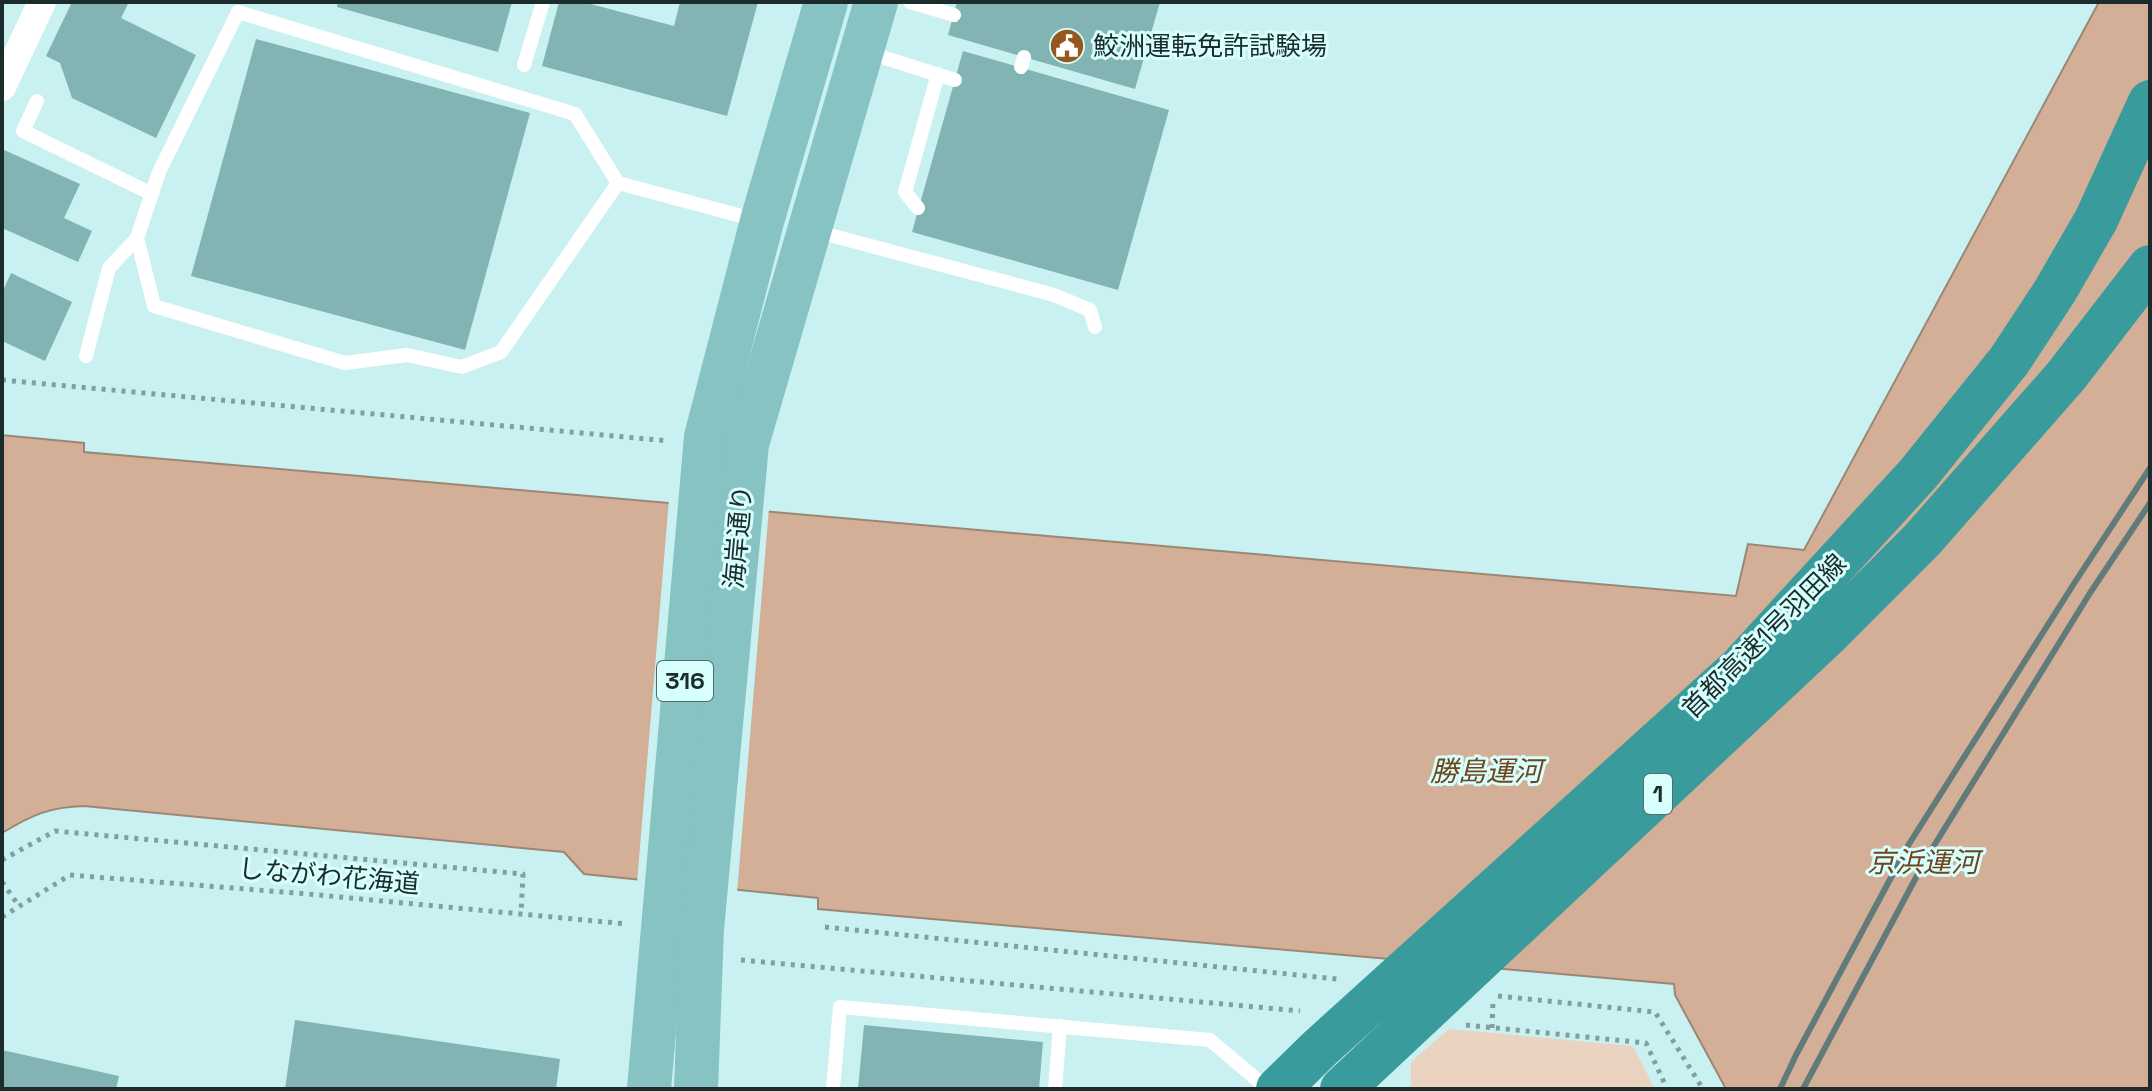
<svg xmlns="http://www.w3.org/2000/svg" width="2152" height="1091" viewBox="0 0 2152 1091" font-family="'Space Grotesk','Noto Sans JP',sans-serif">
  <rect width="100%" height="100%" fill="#caf1f1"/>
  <path fill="#ebd3c2" d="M1449 1029 1633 1046 1655 1089H1411V1062Z"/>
  <path fill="#d2af96" stroke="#9b8776" stroke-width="2" d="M2099 2H2150V1089H1726L1675 995 1674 984 818 909V898L584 874 564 852 84 806C49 807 32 815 2 833V435L84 443V452L1736 596 1748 544 1804 550Z"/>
  <path fill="#caf1f1" d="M669 499 769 508 737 893 637 883Z"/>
  <g fill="#81b4b3">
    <path d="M72 2H129L121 18 196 55 156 138 72 98 60 63 46 56Z"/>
    <path d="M338 2H512L498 52 337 7Z"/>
    <path d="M559 2H583L674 26 680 2H758L727 116 542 66Z"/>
    <path d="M957 2H1160L1135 89 948 35Z"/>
    <path d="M256 39 530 113 465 350 191 276Z"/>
    <path d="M963 51 1169 110 1118 290 912 232Z"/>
    <path d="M2 149 80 184 64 218 92 231 78 262 2 228Z"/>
    <path d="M11 273 72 302 45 361 2 341V293Z"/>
    <path d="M295 1020 560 1059 556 1089H285Z"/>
    <path d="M864 1025 1043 1042 1039 1089H858Z"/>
    <path d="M2 1050 119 1076 116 1089H2Z"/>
  </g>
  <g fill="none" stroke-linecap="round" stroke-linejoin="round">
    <g stroke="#829f9f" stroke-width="5" stroke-dasharray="4 6" stroke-linecap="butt">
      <path d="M2 380 669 441"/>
      <path d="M2 860 55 831 523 874 521 914"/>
      <path d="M2 882 19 906"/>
      <path d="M2 917 70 875 308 894 627 924"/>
      <path d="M825 927 1337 979"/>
      <path d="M741 960 1300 1011"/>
      <path d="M1498 996 1655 1012 1703 1089"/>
      <path d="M1466 1025 1646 1043 1667 1089"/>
      <path d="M1492 1028 1493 1001"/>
    </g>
    <g stroke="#fff" stroke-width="14">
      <path d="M910 2 954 15"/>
      <path d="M866 52 955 80"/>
      <path d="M524 65 543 2"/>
      <path d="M1021 67 1024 57"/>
      <path d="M37 101 23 131 152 194"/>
      <path d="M618 183 501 352 462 367 407 355 345 363 154 306 137 238 159 172 238 12 575 114 618 183 760 221"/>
      <path d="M918 208 905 192 938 74"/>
      <path d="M815 231 1054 295 1090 310 1095 327"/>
      <path d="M86 356 109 268 137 238"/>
      <path d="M833 1089 840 1007 1210 1040 1268 1089"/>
      <path d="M1055 1089 1060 1026"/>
    </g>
    <path stroke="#fff" stroke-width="28" d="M2 87 42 2"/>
    <g stroke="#88c3c3" stroke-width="44">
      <path d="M649 1089 706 437 762 221 826 2"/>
      <path d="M696 1089 702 929 747 444 876 2"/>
    </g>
    <g stroke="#399b9b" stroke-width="44">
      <path d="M1278 1089 1320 1048 1740 668 1918 474 2009 361 2055 291 2096 220 2150 102"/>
      <path d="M1342 1089 1828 634 1922 540 2066 376 2150 267"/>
    </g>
    <g stroke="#617a7a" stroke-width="6">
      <path d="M1780 1089 1796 1055 1909 844 2075 582 2150 468"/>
      <path d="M1803 1089 1927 857 2090 593 2150 503"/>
    </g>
  </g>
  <defs>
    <g id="civic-disc" transform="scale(1.8)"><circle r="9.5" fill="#96571e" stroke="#d7fffe"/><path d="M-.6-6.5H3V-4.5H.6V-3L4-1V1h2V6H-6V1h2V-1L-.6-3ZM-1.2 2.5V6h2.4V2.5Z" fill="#fff"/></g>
  </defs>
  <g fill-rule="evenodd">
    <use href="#civic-disc" x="1067" y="46"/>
  </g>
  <g text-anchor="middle" stroke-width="6" stroke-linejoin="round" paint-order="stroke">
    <g fill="#d7fffe" stroke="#546b6a" stroke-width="2">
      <rect x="657" y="661" width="56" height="40" rx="6"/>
      <rect x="1644" y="774" width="28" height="40" rx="6"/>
    </g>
    <g font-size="24" font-weight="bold" fill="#1c2b2b">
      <text x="685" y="689">316</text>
      <text x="1658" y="802">1</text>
    </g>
    <g font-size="26" fill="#1c2b2b" stroke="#d7fffe" text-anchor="start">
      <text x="1093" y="55">鮫洲運転免許試験場</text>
    </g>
    <g font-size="26" fill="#1c2b2b" stroke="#d7fffe">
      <text transform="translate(738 537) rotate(-85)" y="9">海岸通り</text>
      <text transform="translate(1764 636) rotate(-45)" y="9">首都高速1号羽田線</text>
      <text transform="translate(329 876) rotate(5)" y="9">しながわ花海道</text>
    </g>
    <g font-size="28" font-style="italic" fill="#72441c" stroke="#d7fffe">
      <text x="1486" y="781">勝島運河</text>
      <text x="1923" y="872">京浜運河</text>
    </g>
  </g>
  <rect width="2152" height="1091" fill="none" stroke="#1c2b2b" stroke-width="8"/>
</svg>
